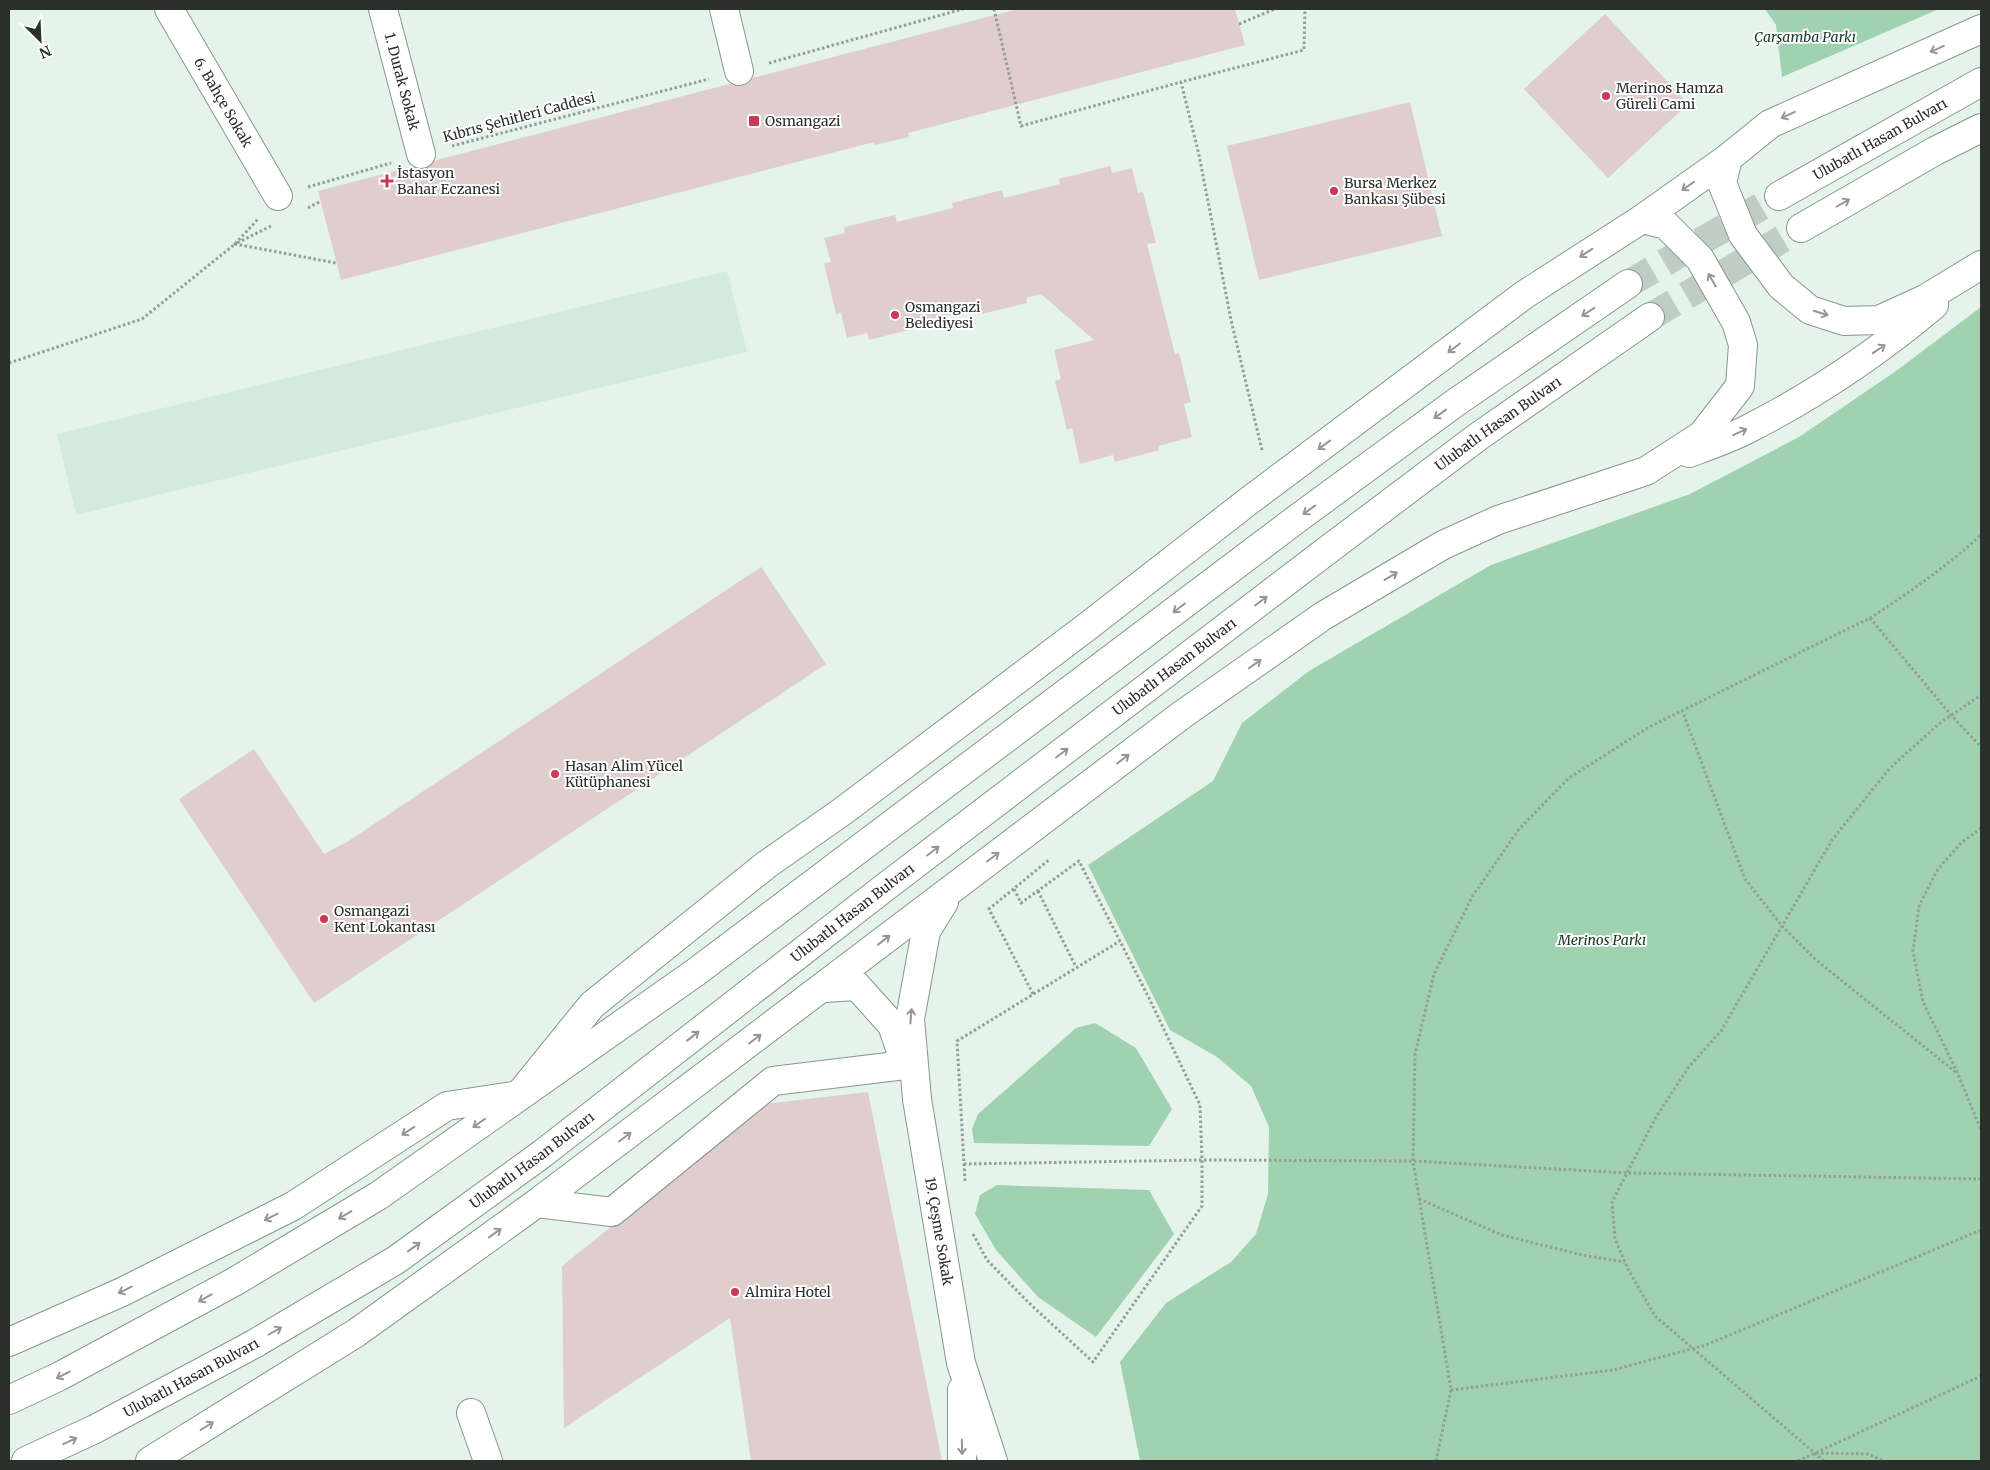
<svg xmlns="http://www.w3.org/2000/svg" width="1990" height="1470" viewBox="0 0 1990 1470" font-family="Merriweather,serif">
  <rect width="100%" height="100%" fill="#e5f4ea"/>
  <path fill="#d4ebdc" d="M727 271 747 352 76 515 57 434Z"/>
  <g fill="#a0d2b2">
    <path d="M1765 9H1939L1782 77 1776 25Z"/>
    <path d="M1981 307V1461H1140L1120 1362 1166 1303 1231 1262 1256 1234 1268 1194 1269 1127 1251 1086 1217 1057 1170 1030 1088 865 1213 781 1242 723 1309 671 1491 565 1690 494 1799 437 1896 371Z"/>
    <path d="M1095 1023 1136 1048 1172 1109 1149 1146 974 1143 972 1129 978 1114 1076 1028Z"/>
    <path d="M997 1185 1149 1190 1174 1234 1096 1337 1038 1297 996 1250 975 1214 980 1195Z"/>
  </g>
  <g fill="#e0cdce">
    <path d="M1018 9H1235L1245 45 908 133 909 137 874 145V142L341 280 318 191Z"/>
    <path d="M1605 14 1688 104 1608 178 1524 89Z"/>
    <path d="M1410 102 1442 236 1259 280 1227 146Z"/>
    <path d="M1110 166 1112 173 1132 168 1138 193 1143 192 1156 243 1147 244 1175 354 1179 353 1191 402 1184 404 1192 437 1158 446 1159 450 1115 462 1113 455 1080 464 1072 428 1067 430 1055 381 1061 379 1054 350 1094 340 1041 294 1026 298 1027 303 977 315 975 308 919 322 920 327 869 340 867 333 847 338 841 313 836 314 824 263 831 262 824 238 845 233 844 227 895 215 897 222 953 208 952 203 1002 190 1004 198 1060 184 1059 179Z"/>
    <path d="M761 567 826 664 314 1003 179 799 254 749 324 854 347 842Z"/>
    <path d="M868 1092 942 1461H751L730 1318 564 1428 562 1266 764 1104Z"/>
  </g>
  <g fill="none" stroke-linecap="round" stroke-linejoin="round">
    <g stroke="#c0cdc4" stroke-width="28" stroke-dasharray="28 14" stroke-linecap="butt">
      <path d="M1628 284 1779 196"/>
      <path d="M1650 317 1801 228"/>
    </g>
    <g stroke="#88968c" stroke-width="30">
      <g id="minor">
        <path id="s1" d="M169 9 278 196"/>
        <path id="s2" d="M383 9 421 154"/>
        <path d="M724 9 739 71"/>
        <path d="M537 1203 612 1212 773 1081 905 1065"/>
        <path d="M471 1413 488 1461"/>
      </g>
    </g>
    <g stroke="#88968c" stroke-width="30">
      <g id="major">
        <path id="s3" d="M917 1099 961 1363 993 1461"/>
        <path d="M962 1390V1461"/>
      </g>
    </g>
    <g stroke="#88968c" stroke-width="30">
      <g id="highway">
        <path d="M1981 29 1770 124 1728 158 1722 183 1743 235 1781 286 1810 310 1844 321 1879 320 1925 299 1981 265"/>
        <path id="s4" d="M1779 196 1981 82"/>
        <path d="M1642 219 1728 158"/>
        <path d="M1801 228 1935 151 1981 128"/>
        <path d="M1689 453C1708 446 1728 439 1746 430 1813 396 1876 354 1934 305"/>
        <path d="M823 988 857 986 892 1025 904 1060"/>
        <path d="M917 1099 910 1019 926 931 944 902"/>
        <path d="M9 1342 122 1292 293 1206 447 1106 519 1095 592 1005 766 865 843 811 1088 626 1250 500 1524 295 1642 219 1666 225 1700 259 1736 322 1743 345 1740 386 1702 435 1646 471 1498 520 1443 545 1323 616 1183 714 537 1203 356 1333 150 1461"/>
        <path d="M9 1400 60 1376 234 1282 378 1196 696 972 1298 518 1455 403 1628 284"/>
        <path id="s5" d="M26 1461 95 1429 254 1344 396 1260 542 1154 884 888 1329 549 1479 436 1650 317"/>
      </g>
    </g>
    <g stroke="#939e97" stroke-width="3" stroke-dasharray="2.5 2.5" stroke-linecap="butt">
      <path d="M994 9 1021 126 1181 82"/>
      <path d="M1239 24 1275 9"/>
      <path d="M769 63 963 9"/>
      <path d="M452 146 709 79"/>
      <path d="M308 187 391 163"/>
      <path d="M308 208 321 201"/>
      <path d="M271 226 235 244 336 263"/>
      <path d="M9 363 142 319 235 244 258 219"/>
      <path d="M1262 450 1231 320 1199 155 1181 82 1304 50 1305 9"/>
      <path d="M1870 618 1951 715 1981 747"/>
      <path d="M1682 710 1745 879 1782 926 1816 960 1958 1074"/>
      <path d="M1981 828 1961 843 1938 869 1919 906 1913 951 1923 1002 1958 1074 1981 1130"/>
      <path d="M1038 891 1076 967"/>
      <path d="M1033 994 989 909 1050 859"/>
      <path d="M964 1164 1202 1160 1413 1161 1628 1173 1981 1179"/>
      <path d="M965 1181 957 1041 1120 941"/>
      <path d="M1419 1199 1502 1235 1582 1255 1625 1262"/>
      <path d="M973 1234 987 1260 1028 1302 1093 1362 1202 1206V1160L1200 1105 1149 998 1079 861 1021 903 1014 889"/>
      <path d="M1451 1390 1613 1370 1706 1345 1981 1230"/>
      <path d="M1816 1453 1868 1454 1884 1461"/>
      <path d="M1436 1461 1451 1390 1413 1161 1415 1054 1434 974 1472 897 1519 829 1569 778 1649 727 1870 618C1909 593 1947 566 1981 535"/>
      <path d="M1798 1461 1981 1376"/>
      <path d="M1824 1461 1655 1316 1629 1271 1615 1239 1612 1202 1656 1117 1688 1068 1721 1031 1832 840 1890 768 1940 723 1981 695"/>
    </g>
    <use href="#minor" stroke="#fff" stroke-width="28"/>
    <use href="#major" stroke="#fff" stroke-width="28"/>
    <use href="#highway" stroke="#fff" stroke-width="28"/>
  </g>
  <defs><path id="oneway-shaft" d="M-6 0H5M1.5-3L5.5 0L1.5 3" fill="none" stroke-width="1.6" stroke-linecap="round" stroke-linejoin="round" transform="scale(1.25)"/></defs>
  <g stroke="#949796">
    <use href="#oneway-shaft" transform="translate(1937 49) rotate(156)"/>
    <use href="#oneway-shaft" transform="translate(1788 115) rotate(155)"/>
    <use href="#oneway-shaft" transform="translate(1688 186) rotate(145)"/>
    <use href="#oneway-shaft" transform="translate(1843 203) rotate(-30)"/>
    <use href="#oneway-shaft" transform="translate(1586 253) rotate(147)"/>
    <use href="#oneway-shaft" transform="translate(1712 280) rotate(-120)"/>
    <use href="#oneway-shaft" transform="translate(1588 312) rotate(146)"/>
    <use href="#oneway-shaft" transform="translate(1821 313) rotate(18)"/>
    <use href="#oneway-shaft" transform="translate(1454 348) rotate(143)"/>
    <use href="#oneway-shaft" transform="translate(1879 349) rotate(-34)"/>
    <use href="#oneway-shaft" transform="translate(1440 414) rotate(144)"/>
    <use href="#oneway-shaft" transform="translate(1740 432) rotate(-24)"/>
    <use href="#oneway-shaft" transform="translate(1324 445) rotate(144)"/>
    <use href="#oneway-shaft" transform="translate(1309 510) rotate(144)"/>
    <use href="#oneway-shaft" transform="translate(1391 576) rotate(-31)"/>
    <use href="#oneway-shaft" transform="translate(1261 601) rotate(-37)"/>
    <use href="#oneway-shaft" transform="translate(1179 608) rotate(143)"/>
    <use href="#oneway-shaft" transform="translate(1255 664) rotate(-35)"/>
    <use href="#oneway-shaft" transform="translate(1062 753) rotate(-37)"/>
    <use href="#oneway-shaft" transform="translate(1123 759) rotate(-37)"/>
    <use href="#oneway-shaft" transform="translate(933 851) rotate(-37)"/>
    <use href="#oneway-shaft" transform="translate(993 857) rotate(-37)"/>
    <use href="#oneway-shaft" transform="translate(884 940) rotate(-38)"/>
    <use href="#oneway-shaft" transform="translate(911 1016) rotate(-85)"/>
    <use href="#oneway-shaft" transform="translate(693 1036) rotate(-38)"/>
    <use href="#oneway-shaft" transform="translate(755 1039) rotate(-37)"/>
    <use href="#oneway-shaft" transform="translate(479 1123) rotate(145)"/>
    <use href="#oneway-shaft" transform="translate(408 1131) rotate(147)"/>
    <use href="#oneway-shaft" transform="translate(625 1137) rotate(-37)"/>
    <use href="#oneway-shaft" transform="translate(345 1215) rotate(149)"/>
    <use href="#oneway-shaft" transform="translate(271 1217) rotate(153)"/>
    <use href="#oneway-shaft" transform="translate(495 1233) rotate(-36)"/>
    <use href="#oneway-shaft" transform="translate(414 1247) rotate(-36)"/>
    <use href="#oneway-shaft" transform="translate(125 1290) rotate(154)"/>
    <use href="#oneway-shaft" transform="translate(205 1298) rotate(151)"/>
    <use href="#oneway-shaft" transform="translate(275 1331) rotate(-30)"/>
    <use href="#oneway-shaft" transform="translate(63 1375) rotate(153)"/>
    <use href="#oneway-shaft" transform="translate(207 1426) rotate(-32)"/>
    <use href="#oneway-shaft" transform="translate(70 1441) rotate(-25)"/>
    <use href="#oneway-shaft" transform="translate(962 1447) rotate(89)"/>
  </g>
  <g fill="#ca3a55" stroke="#fff" stroke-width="2">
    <circle cx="1606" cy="96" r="5"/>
    <rect x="748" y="115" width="12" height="12" rx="2.5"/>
    <path d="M384.5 173.5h5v5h5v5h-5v5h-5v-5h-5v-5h5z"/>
    <circle cx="1334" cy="191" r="5"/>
    <circle cx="895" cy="315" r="5"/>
    <circle cx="555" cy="774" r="5"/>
    <circle cx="324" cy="919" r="5"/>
    <circle cx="735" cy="1292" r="5"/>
  </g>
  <g text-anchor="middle" stroke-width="4" stroke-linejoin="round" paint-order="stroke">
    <g font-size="14" font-style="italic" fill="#133823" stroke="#fff">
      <text x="1805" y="42">Çarşamba Parkı</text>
      <text x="1602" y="945">Merinos Parkı</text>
    </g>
    <g font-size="14" fill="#2a2f2c" stroke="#fff">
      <text dy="5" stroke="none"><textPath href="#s2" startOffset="75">1. Durak Sokak</textPath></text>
      <text dy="5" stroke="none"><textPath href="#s1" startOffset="108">6. Bahçe Sokak</textPath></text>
      <text transform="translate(519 117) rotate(-15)" y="5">Kıbrıs Şehitleri Caddesi</text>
      <text dy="5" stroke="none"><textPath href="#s4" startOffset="116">Ulubatlı Hasan Bulvarı</textPath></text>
      <text dy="5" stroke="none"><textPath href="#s5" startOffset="1805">Ulubatlı Hasan Bulvarı</textPath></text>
      <text dy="5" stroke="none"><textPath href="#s5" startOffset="1400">Ulubatlı Hasan Bulvarı</textPath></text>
      <text dy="5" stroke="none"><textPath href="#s5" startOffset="995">Ulubatlı Hasan Bulvarı</textPath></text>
      <text dy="5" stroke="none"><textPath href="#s5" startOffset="590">Ulubatlı Hasan Bulvarı</textPath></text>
      <text dy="5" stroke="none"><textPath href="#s3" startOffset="134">19. Çeşme Sokak</textPath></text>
      <text dy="5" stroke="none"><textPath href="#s5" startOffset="185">Ulubatlı Hasan Bulvarı</textPath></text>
    </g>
    <g font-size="14" fill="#2a2f2c" stroke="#fff" text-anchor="start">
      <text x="1616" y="93">Merinos Hamza<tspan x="1616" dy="16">Güreli Cami</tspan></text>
      <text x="765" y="126">Osmangazi</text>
      <text x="397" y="178">İstasyon<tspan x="397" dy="16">Bahar Eczanesi</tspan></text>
      <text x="1344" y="188">Bursa Merkez<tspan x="1344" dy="16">Bankası Şübesi</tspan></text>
      <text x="905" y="312">Osmangazi<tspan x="905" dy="16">Belediyesi</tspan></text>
      <text x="565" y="771">Hasan Alim Yücel<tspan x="565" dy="16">Kütüphanesi</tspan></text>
      <text x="334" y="916">Osmangazi<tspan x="334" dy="16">Kent Lokantası</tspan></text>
      <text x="745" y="1297">Almira Hotel</text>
    </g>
  </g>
  <rect width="1990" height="1470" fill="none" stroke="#2a2f2c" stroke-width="20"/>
  <g transform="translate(40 40) rotate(156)" stroke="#ffffff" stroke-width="4" paint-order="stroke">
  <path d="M0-4L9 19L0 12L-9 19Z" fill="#2a2f2c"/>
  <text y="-8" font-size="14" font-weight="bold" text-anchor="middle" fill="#2a2f2c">N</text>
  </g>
</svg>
